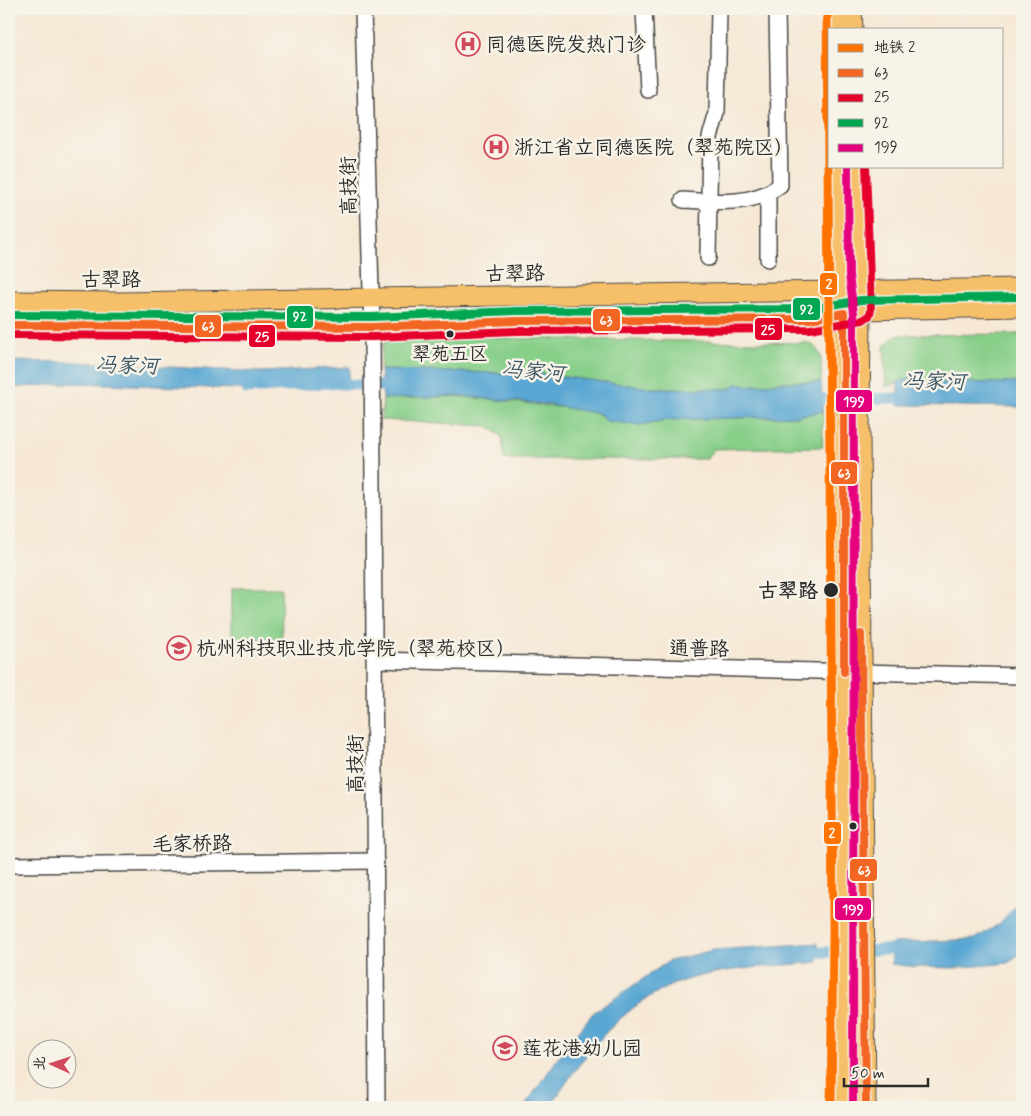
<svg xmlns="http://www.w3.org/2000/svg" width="1031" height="1116" viewBox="0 0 1031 1116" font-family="Mynerve,'LXGW WenKai TC',sans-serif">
  <rect width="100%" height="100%" fill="#f7f3e8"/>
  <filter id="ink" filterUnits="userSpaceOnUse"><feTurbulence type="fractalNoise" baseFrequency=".02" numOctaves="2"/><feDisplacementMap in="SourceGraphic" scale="10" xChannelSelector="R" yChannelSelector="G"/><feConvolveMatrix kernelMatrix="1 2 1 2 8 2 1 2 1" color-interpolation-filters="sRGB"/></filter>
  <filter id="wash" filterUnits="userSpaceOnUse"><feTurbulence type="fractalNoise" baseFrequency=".0096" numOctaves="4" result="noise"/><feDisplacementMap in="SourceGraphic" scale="20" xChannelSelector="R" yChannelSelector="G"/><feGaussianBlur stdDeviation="1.12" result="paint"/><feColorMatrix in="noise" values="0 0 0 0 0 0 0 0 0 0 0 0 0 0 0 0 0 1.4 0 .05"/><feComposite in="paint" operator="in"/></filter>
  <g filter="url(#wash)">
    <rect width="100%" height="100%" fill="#f6e8d5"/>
    <g fill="#88cf8a" stroke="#5a7d5a">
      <path d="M1022 334V383L926 382 910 378 886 387 884 346 896 335Z"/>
      <path d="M392 336 810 343C825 353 821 366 821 382H781L749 386 738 383 730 389 652 388 541 374 380 370 383 344Z"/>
      <path d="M458 396 577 409 640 425 666 420 798 416 823 411V447L714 449 707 459H504L502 437 488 426 381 420 383 399Z"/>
      <path d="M232 588H281L282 638 232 639Z"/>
    </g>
    <g fill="#5aa7d3" stroke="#42697f">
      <path d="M9 361 78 362 260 372 350 367 348 385 326 383 261 390 77 383 9 388Z"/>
      <path d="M380 370 541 374 652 388 730 389 738 383 749 386 781 382H821L823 411 798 416 666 420 640 425 606 421 600 414 544 404 458 396 383 399Z"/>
      <path d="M910 378 926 382 1022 383V407L898 405V382Z"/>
      <path d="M1022 899V952L1008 963 956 968 916 967 891 964 893 943 975 939 999 924Z"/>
      <path d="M818 943V962C775 967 727 967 686 980 623 1000 585 1054 550 1107H524L565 1048 593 1013 669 961 713 950Z"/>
    </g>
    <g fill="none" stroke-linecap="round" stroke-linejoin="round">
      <g stroke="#5aa7d3" stroke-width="11">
        <path d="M247 389 326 383 380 386"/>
        <path d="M807 399 913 398"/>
        <path d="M803 953 907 949"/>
      </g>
    </g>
  </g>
  <g filter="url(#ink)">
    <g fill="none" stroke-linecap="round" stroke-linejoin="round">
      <g stroke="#494744" stroke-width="18">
        <g id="minor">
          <path d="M363 9 372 327 377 1107"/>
          <path d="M644 9 648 90"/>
          <path d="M768 194V259"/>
          <path d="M683 200C715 202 754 206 780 185L777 9"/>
          <path d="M708 258 710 137 717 113 719 9"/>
          <path d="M375 660 1022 676"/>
          <path d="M9 865 376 861"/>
        </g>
      </g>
      <g stroke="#494744" stroke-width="21">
        <g id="major">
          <path d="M836 9 837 29"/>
          <path d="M852 9 853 29"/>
          <path d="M838 166 839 276 844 313 843 1107"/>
          <path d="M856 166 859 291 861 310 860 433 866 1107"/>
          <path d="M9 301 121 302 1022 288"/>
          <path d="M9 325 372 327 517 321 810 319 861 310 1022 307"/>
        </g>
      </g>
      <use href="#minor" stroke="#fff" stroke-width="15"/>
      <use href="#major" stroke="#f6c06b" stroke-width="19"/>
      <g stroke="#f7f3e8" stroke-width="11">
        <g id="bus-1">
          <path d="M9 325 372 327 517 321 810 319 844 313V672"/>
          <path d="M861 634 866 1107"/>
        </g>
      </g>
      <g stroke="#f7f3e8" stroke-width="11">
        <path id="bus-2" d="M9 335 372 337 517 331 810 329 863 320 869 316 871 310 866 166"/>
      </g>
      <g stroke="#f7f3e8" stroke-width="11">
        <path id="bus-3" d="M9 315 372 317 517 311 809 309 861 300 1022 297"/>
      </g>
      <g stroke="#f7f3e8" stroke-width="11">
        <path id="bus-4" d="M848 166 849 275 854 313 853 1107"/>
      </g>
      <use href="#bus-1" stroke="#f26522" stroke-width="8"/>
      <use href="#bus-2" stroke="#e4002b" stroke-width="8"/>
      <use href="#bus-3" stroke="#00a651" stroke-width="8"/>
      <use href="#bus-4" stroke="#e5007d" stroke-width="8"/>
      <g stroke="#f7f3e8" stroke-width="12">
        <path id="metro-1" d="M827 9 833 934 831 1107"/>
      </g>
      <use href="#metro-1" stroke="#ff7300" stroke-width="9"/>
    </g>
  </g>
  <defs>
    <g id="hospital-ring" transform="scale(1.25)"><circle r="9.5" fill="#f7f3e8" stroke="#d1495b" stroke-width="1.5"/><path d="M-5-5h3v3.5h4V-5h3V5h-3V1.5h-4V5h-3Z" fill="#d1495b"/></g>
    <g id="school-ring" transform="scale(1.25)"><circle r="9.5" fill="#f7f3e8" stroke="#d1495b" stroke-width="1.5"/><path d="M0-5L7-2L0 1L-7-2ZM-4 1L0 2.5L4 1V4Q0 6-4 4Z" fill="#d1495b"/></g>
  </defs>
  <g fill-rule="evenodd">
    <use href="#hospital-ring" x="468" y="44"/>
    <use href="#hospital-ring" x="496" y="147"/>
    <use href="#school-ring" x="179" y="648"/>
    <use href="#school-ring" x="505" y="1048"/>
  </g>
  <g fill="#2b2b2b" stroke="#f7f3e8" stroke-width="2">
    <circle cx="450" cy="334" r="4.5"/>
    <circle cx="831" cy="590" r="8"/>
    <circle cx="853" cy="826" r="4.5"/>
  </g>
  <g text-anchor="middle" stroke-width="5" stroke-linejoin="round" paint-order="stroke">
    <g font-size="19" fill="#2b2b2b" stroke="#f7f3e8">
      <text x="450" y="360">翠苑五区</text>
    </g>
    <g font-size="20" fill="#2b2b2b" stroke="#f7f3e8" text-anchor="start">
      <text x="486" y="51">同德医院发热门诊</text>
      <text x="514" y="154">浙江省立同德医院（翠苑院区）</text>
      <text x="196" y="655">杭州科技职业技术学院（翠苑校区）</text>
      <text x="522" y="1055">莲花港幼儿园</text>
    </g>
    <g font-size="20" fill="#2b2b2b" stroke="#f7f3e8">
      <text transform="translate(348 186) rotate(-91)" y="7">高技街</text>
      <text transform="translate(515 273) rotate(-1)" y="7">古翠路</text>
      <text x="111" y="286">古翠路</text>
      <text transform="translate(699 648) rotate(1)" y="7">通普路</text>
      <text transform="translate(355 764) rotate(-90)" y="7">高技街</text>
      <text transform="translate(192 843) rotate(-1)" y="7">毛家桥路</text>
    </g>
    <g font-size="20" font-weight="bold" fill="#2b2b2b" stroke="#f7f3e8" text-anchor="end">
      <text x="818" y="597">古翠路</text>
    </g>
    <g font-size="21" font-style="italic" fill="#3b5666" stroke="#f7f3e8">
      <text transform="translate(127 365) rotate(2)" y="7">冯家河</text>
      <text transform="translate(533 371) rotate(5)" y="7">冯家河</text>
      <text transform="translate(934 381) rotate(1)" y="7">冯家河</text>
    </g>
  </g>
  <g stroke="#f7f3e8" stroke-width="2">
    <rect x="819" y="272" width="19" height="24" rx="5" fill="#ff7300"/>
    <rect x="792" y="297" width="29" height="24" rx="5" fill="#00a651"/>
    <rect x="286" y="305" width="28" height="24" rx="5" fill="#00a651"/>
    <rect x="592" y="308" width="29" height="24" rx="5" fill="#f26522"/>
    <rect x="194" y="314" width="28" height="24" rx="5" fill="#f26522"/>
    <rect x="754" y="317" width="29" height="24" rx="5" fill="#e4002b"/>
    <rect x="248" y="324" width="28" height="24" rx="5" fill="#e4002b"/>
    <rect x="835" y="389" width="38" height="24" rx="5" fill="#e5007d"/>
    <rect x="830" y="461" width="28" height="24" rx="5" fill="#f26522"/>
    <rect x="823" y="821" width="19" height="24" rx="5" fill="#ff7300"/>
    <rect x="849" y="858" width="29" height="24" rx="5" fill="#f26522"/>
    <rect x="834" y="897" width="38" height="24" rx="5" fill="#e5007d"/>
  </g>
  <g font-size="14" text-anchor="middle" font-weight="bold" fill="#fff">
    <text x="829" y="288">2</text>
    <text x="807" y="314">92</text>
    <text x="300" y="321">92</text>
    <text x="606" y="325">63</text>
    <text x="208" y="331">63</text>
    <text x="768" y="334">25</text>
    <text x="262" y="341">25</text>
    <text x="854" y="406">199</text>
    <text x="844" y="478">63</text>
    <text x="832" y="837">2</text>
    <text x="864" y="875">63</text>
    <text x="853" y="914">199</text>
  </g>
  <rect width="1031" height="1116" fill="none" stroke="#f7f3e8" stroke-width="30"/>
  <rect x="828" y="28" width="175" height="140" fill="#f7f3e8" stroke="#a5a39c"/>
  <rect x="838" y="44" width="25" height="8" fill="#ff7300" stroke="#a5a39c"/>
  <text x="874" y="52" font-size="15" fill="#2b2b2b">地铁 2</text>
  <rect x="838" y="69" width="25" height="8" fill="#f26522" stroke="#a5a39c"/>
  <text x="874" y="78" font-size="15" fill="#2b2b2b">63</text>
  <rect x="838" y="94" width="25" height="8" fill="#e4002b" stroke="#a5a39c"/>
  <text x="874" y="102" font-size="15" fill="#2b2b2b">25</text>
  <rect x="838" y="119" width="25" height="8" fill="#00a651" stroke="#a5a39c"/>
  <text x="874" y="128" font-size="15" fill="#2b2b2b">92</text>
  <rect x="838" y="144" width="25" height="8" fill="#e5007d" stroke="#a5a39c"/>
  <text x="874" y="152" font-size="15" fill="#2b2b2b">199</text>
  <g transform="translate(52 1064) rotate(273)"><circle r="24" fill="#f7f3e8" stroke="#a5a39c"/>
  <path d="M0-4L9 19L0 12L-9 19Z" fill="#d1495b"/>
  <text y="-8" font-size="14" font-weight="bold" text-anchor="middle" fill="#2b2b2b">北</text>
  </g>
  <path d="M844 1078v8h84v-8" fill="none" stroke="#2b2b2b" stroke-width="2.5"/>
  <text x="851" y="1078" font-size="15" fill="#2b2b2b" stroke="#f7f3e8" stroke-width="4" paint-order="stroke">50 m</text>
</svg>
